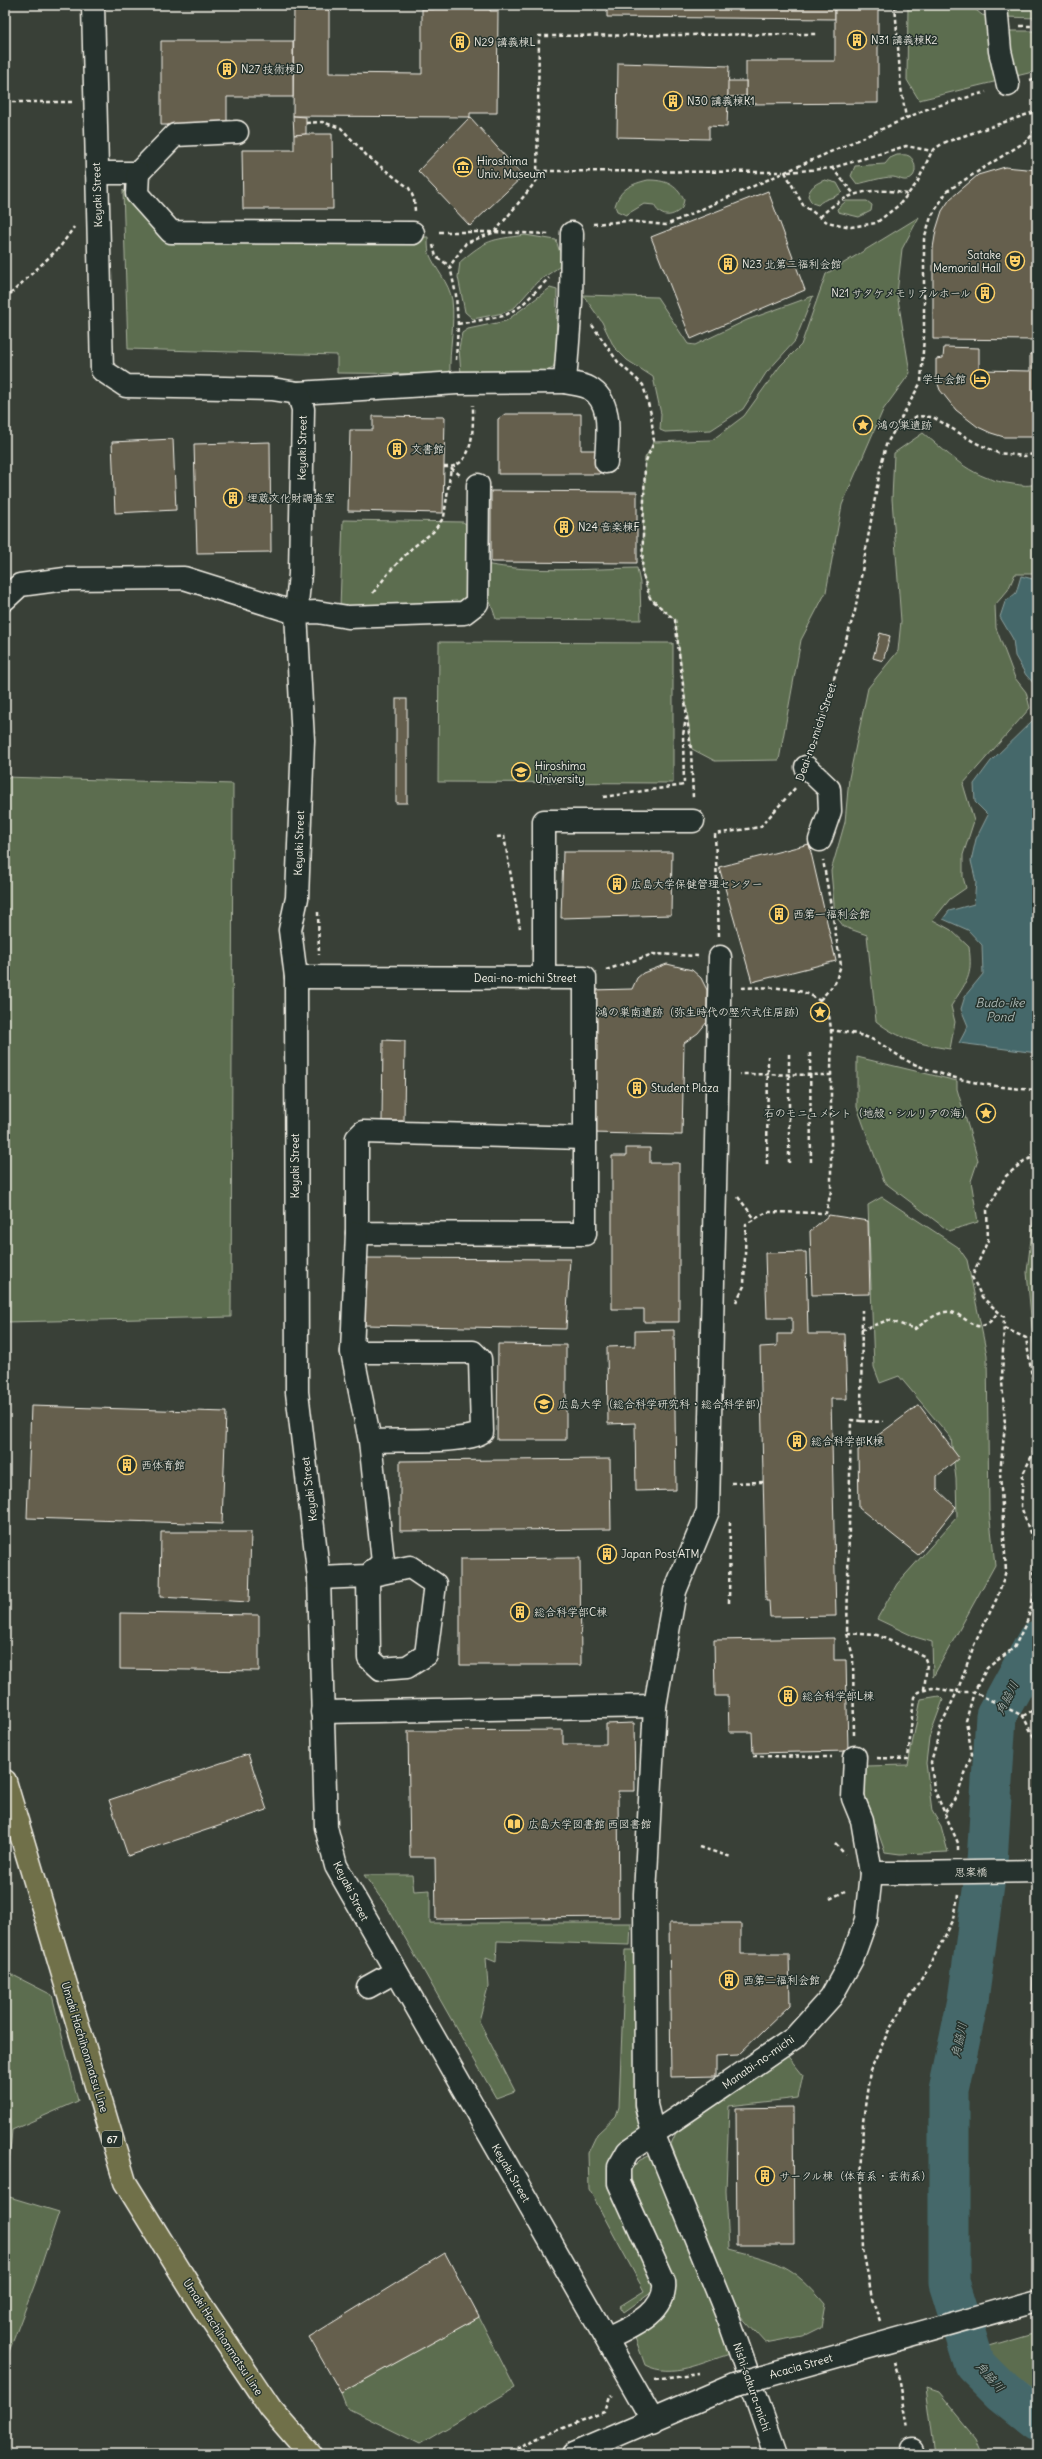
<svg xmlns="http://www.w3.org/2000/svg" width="1042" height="2459" viewBox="0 0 1042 2459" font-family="Delius,'Klee One',sans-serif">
  <rect width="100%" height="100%" fill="#394037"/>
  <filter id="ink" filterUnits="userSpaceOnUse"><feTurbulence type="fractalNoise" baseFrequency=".025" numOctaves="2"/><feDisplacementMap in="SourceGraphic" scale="8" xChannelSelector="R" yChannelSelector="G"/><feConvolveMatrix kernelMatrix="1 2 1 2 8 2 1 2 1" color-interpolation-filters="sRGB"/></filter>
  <g filter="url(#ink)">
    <g fill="#5c6d50" stroke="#a8af9c">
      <path d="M908 5H970L982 15 992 17 998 81 919 100 907 80Z"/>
      <path d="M1004 5H1037V18L1004 17Z"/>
      <path d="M1005 31H1037V71L1012 77Z"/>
      <path d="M897 155C901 155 906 154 909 156 915 159 917 171 913 176 905 184 901 178 893 177 881 177 868 182 857 184L851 176 855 166 885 164 890 158Z"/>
      <path d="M648 180C665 180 676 184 684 200L682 208C671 219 660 217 654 205L644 204 626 215 617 211 615 206C620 189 631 184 648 180Z"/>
      <path d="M825 180 837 183 842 192C835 199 825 197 818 205L812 203 808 196C810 187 816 183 825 180Z"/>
      <path d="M123 190 166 233 428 237C428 242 428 248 429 253 435 269 449 282 452 300 455 324 449 350 450 374L337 373V355L128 349Z"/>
      <path d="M846 201H867L872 205 871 211 859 217 838 212 837 209Z"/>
      <path d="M919 217 902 249 897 293 910 373 883 410 842 505 826 592 801 640 779 760 715 761 692 749 675 620 650 598 642 572 645 458 654 442 712 440 744 416 780 366 801 345 826 274Z"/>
      <path d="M525 235 556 240 561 256 559 267 537 282 515 307 503 313 473 319 465 312 458 277 460 262C487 239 490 240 525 235Z"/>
      <path d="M550 288 557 290 556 360 553 368 540 374H461L459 348 462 333 468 329 506 321Z"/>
      <path d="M583 295 657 297 688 344 695 345 747 320 813 296 795 341 766 373 743 409 711 430 665 432 660 430 661 414 653 377 627 360 614 347 602 322Z"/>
      <path d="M923 433C954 458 972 479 1013 484 1022 485 1029 487 1037 483V574H1015L1008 590 995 605 996 628 1015 678 1026 692 1030 708 963 784 974 821 963 855V877L966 888 950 899 933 920 951 930 969 947C973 977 967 981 951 1006L955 1022 950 1049C923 1045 898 1039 876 1021L867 935 844 927 835 915 831 871 845 822 849 778 868 688 898 651 901 621 892 499 894 453Z"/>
      <path d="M343 520 463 522 470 527V600L463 609 340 607Z"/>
      <path d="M484 564C534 573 586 569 637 568L640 583 641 620 496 619 491 604 482 588Z"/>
      <path d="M439 642 673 643V783L438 782Z"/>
      <path d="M5 777 233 784 231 1317 5 1322Z"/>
      <path d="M857 1057 957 1081V1089L978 1160 971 1181 978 1222 949 1231 884 1182 857 1107Z"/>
      <path d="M1037 1189V1361L1035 1362 1027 1272Z"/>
      <path d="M882 1197 958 1247 967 1260 987 1355 989 1511 995 1565 933 1677 932 1642 915 1637 877 1619 897 1584 957 1517 956 1479 951 1438 899 1376 880 1383 874 1367 868 1205Z"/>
      <path d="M939 1696 943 1700 929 1738 926 1763 932 1811 941 1826 948 1852 900 1854 885 1852 865 1795V1766L908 1765 921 1699Z"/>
      <path d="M364 1875H412L414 1891 430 1890V1923H631L630 1945 497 1941 496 1962 486 1958 488 1987 479 2021 515 2091 496 2098 388 1908Z"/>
      <path d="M625 1950H640L644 2131 618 2151 607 2185 656 2279 655 2290 624 2312 620 2306 644 2291 589 2189 588 2153 597 2134 616 2116 619 2107Z"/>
      <path d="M5 1971 52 1995 78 2101 12 2130 6 2196 59 2212 36 2281 5 2362Z"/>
      <path d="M786 2054 803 2075 798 2098 729 2106 726 2191 729 2249C778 2262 791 2264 825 2304L821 2327 803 2336 765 2343 737 2312 671 2144 678 2128Z"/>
      <path d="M653 2154 679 2208 730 2354C703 2362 672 2379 645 2365L634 2335 672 2305 676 2286 631 2179 630 2170 640 2160Z"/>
      <path d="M479 2317 515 2388 420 2444 347 2408 341 2393Z"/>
      <path d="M1037 2332V2394L1001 2367 986 2347Z"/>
      <path d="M926 2388 938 2392 976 2438 983 2454H935Z"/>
    </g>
    <g fill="#45686b" stroke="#8b9f9d">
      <path d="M1021 576 1037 580V687L1026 675 1015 656 1013 639 1000 617 1005 602 1016 593Z"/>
      <path d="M1037 712V1053L959 1043 968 1026 961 1009 965 996 983 974 982 945 968 930 943 919 949 911 974 904 976 882 971 861 976 839 988 815 975 802 974 784 991 761 1035 718Z"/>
      <path d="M978 2353 1010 2386 1037 2402V2430L1010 2413 981 2387 964 2355Z"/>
    </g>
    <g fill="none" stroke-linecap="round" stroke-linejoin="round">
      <path stroke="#45686b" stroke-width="41" d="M1037 1641 996 1716 987 1862 968 2000 949 2090V2282L975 2365 1002 2392 1037 2420"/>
    </g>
    <g fill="#655e4e" stroke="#f4f1e8">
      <path d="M294 5H329V73L422 74V9H434V5H490V11H498L497 113H470V117L293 116Z"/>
      <path d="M607 5H835V19L607 17Z"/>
      <path d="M835 5H878V103L746 104V61H835Z"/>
      <path d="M161 41H293V97H227V125H161Z"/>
      <path d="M618 63 729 66 727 127 709 126V139L617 137Z"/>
      <path d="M728 81H746V96L728 97Z"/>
      <path d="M293 116 306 117V134L294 135Z"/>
      <path d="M470 117 523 176 470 226 418 171Z"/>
      <path d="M306 134H332L333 209H243L242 150H294V135Z"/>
      <path d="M1005 167 1037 170V340L933 339V248L936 230 942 211 950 199 978 175Z"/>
      <path d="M768 191 805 290 691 339 651 237Z"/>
      <path d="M944 347 979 348V370L1030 371V354H1037V437H1004L991 433 978 427 956 410 940 390 936 378V359L943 358Z"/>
      <path d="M505 414H581V450H600V474H498V419Z"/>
      <path d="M373 416 445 417 443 513 348 511 350 430H373Z"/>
      <path d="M173 439 176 510 115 513 112 442Z"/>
      <path d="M270 442 271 552 197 553 194 444Z"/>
      <path d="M491 491 637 492V563L491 562Z"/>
      <path d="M880 633 890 636 883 661 873 658Z"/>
      <rect x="396" y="699" width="11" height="104"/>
      <path d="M809 844 836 961 752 982 719 867Z"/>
      <path d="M563 852H672L671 915 561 918Z"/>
      <path d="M667 964 692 970 701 978 707 990V1022L698 1033 684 1043 682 1135 592 1133 591 990 632 989 637 978 643 973Z"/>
      <path d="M383 1040 405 1041 404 1121H382Z"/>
      <path d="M626 1148H650V1163H679V1322H644V1309H612V1156H626Z"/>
      <path d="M829 1215 868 1221 870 1294 812 1295 810 1231Z"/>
      <path d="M806 1252 808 1334H845L847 1399H831L836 1616 770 1617 769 1601H766L760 1347 777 1346V1334H792V1318H767L765 1253Z"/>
      <path d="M366 1258 570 1259 566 1329 365 1325Z"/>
      <path d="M674 1330 676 1490 636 1491 635 1423 608 1424 607 1347 635 1346V1331Z"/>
      <path d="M498 1344 566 1345V1440H497Z"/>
      <path d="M919 1405 959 1458 937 1476V1489L956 1507 918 1555 859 1508 858 1450Z"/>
      <path d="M31 1406 226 1412 222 1524 27 1518Z"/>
      <path d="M610 1459 611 1529 400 1531V1461Z"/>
      <path d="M161 1532H251L249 1602 160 1597Z"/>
      <path d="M614 1546V1560H600V1547Z"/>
      <path d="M580 1558 581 1665H460V1559Z"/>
      <path d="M120 1613 259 1615V1671L120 1669Z"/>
      <path d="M834 1638V1660H846L848 1751 753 1753 752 1732H729L728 1696H715L714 1640Z"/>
      <path d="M634 1723 635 1791H618L619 1917 436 1919 435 1857H410L408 1731 563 1730V1744H606V1724Z"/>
      <path d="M248 1754 267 1810 128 1856 109 1800Z"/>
      <path d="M669 1923H741V1954H789L790 2005 738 2055 716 2056V2076L671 2077Z"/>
      <path d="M1034 1924H1037V2061L1031 2045Z"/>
      <path d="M793 2107 794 2245H737L736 2108Z"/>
      <path d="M445 2253 479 2317 341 2393 309 2337Z"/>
    </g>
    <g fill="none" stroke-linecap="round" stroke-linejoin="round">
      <g stroke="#f4f1e8" stroke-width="25">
        <g id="minor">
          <path d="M93 5 102 370 126 386 272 389 298 393 457 383 565 382 571 302 572 233"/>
          <path d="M996 5 1000 51 1008 85"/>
          <path d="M97 173H138L175 135 237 132"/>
          <path d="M138 173 137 194 171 232 413 233"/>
          <path d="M565 382C572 384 582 384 589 388 614 402 607 437 606 462"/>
          <path d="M298 393 303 409 300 574 296 613 303 740 297 898 290 930 296 977 297 1392 319 1578 326 1827 336 1866 653 2421"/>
          <path d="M5 599 20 585 65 579 184 578 296 613 317 612 348 617 464 613 477 603 478 485"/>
          <path d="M806 767 829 789 830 811 820 840"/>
          <path d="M720 957 708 1511 675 1591 655 1706 645 1894 646 2105 653 2133 729 2320 776 2454"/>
          <path d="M296 977 585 978V1234L357 1233V1138L363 1132 584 1138"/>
          <path d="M544 978V821H693"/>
          <path d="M352 1352 357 1233"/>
          <path d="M319 1578 368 1576 410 1567 435 1584 426 1655 407 1667 381 1669 369 1658 368 1576 383 1562 370 1441C394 1439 466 1444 482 1432L480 1359 473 1352H352L370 1441"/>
          <path d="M322 1712 655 1706"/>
          <path d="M855 1757 853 1798 862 1820 871 1873"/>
          <path d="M368 1987 395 1972"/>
          <path d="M607 2339C631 2327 667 2313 664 2282L619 2183V2167L628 2151 794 2038 831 1997 852 1959 866 1920 871 1873H906"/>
          <path d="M573 2454 734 2385"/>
          <path d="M911 2454 912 2450"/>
        </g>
      </g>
      <g stroke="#f4f1e8" stroke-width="25">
        <path id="major" d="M5 1781 125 2182 201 2305 271 2409 310 2454"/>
      </g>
      <g stroke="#f4f1e8" stroke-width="2.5" stroke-dasharray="4 3" stroke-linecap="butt">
        <path d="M895 5 901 88 906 118"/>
        <path d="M1020 26H1037"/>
        <path d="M1030 80 1037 78"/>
        <path d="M5 102H72"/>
        <path d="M306 123 322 122 341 128 368 157 409 188 414 199 415 211"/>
        <path d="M832 168 854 194"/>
        <path d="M537 171 783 172"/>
        <path d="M785 172 803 205 827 222 851 227 876 223 899 205 917 183 932 151 943 143 1037 111"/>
        <path d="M788 172 832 168 906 146 932 151"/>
        <path d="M820 217C844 192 873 186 907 194"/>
        <path d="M593 224 628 221 666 225 927 109 986 92"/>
        <path d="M439 232H495L537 180 539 36 817 34"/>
        <path d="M433 245 436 257 450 266"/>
        <path d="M5 299 60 247 74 227"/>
        <path d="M458 324 504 316 521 306 549 278"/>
        <path d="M592 325 618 362 643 385 651 414 654 442 645 463 642 572 650 598 675 620 691 750 693 798"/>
        <path d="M456 360 458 324 456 295 450 266 466 243 495 232 550 234"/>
        <path d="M894 431 921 382 924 336V239L931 217 947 191 1028 140 1037 128"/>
        <path d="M444 467C475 469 473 427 473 405"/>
        <path d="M451 468 460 475"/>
        <path d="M373 593 390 571 412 548 433 532 444 517 451 468"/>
        <path d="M813 746 855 611 880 470 886 445 894 431 917 416 933 417 974 442 998 453 1025 456 1037 453"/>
        <path d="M603 797 684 785 683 735 686 718"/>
        <path d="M497 837 504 836 520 928"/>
        <path d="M318 912 319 955"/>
        <path d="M719 936 715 834 760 827 796 787"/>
        <path d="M606 970 653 954 698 956"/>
        <path d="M742 988C768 987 821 984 829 1016 833 1035 831 1056 831 1075"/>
        <path d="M820 1000 835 983 841 965 823 860"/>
        <path d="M830 1030C843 1032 857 1033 869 1038 885 1045 898 1057 914 1064 952 1080 996 1088 1037 1090"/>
        <path d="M810 1053 811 1164"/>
        <path d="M789 1054V1164"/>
        <path d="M1034 1090 1037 1099"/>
        <path d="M767 1164 768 1056"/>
        <path d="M738 1197 755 1219"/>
        <path d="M736 1302 744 1286 746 1224 767 1212 826 1213 831 1191V1075L740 1074"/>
        <path d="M1004 1328 1026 1338 1033 1383 1037 1391"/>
        <path d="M861 1330 888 1320 915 1329C924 1323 934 1314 945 1312 961 1309 972 1332 985 1325 990 1323 995 1316 998 1312"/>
        <path d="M861 1421 883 1422"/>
        <path d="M731 1483 763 1482"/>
        <path d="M729 1603 730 1521"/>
        <path d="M847 1633 877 1635 924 1656 927 1664 924 1690"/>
        <path d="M1023 1716 1037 1708"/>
        <path d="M854 1735 853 1657 847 1633 851 1420 861 1421 862 1310"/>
        <path d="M753 1756 832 1757"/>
        <path d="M877 1758 908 1759 914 1697 918 1692 932 1688 957 1692H974L1023 1716 1037 1743"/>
        <path d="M945 1812 957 1796 972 1754 966 1721 974 1692 987 1668 1014 1648 1028 1619 1035 1590 1033 1542 1021 1506 1023 1474 1037 1445"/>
        <path d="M835 1844 845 1854"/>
        <path d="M699 1847 731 1857"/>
        <path d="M958 1850V1843L934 1789 931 1762 942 1723 957 1692 974 1645 997 1598 1006 1571 1000 1473 1005 1425 1002 1381 1004 1317 982 1297 972 1277 988 1240 987 1210 1006 1176 1024 1161 1037 1156"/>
        <path d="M830 1899 845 1891"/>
        <path d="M880 2321 872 2298 863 2249 861 2186 863 2121 870 2071 889 2030 927 1970 954 1919 958 1895"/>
        <path d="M894 2362 900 2382 908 2429"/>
        <path d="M655 2380 699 2374"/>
        <path d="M504 2454 540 2437 604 2412 609 2397 612 2395"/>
      </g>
      <use href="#minor" stroke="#26332d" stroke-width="22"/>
      <use href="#major" stroke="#70704a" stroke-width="22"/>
      <g stroke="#f4f1e8" stroke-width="25" stroke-linecap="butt">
        <g id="minor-bridge">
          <path d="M906 1873 1037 1871"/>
          <path d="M734 2385 1037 2300"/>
        </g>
      </g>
      <use href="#minor-bridge" stroke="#26332d" stroke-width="22"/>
    </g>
  </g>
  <defs>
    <g id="building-ring" transform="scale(1)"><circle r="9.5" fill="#26332d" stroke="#ffd166" stroke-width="1.5"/><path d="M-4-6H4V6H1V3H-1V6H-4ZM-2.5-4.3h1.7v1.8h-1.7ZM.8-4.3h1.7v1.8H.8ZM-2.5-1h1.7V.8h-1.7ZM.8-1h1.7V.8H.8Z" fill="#ffd166"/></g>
    <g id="museum-ring" transform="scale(1)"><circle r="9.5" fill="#26332d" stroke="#ffd166" stroke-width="1.5"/><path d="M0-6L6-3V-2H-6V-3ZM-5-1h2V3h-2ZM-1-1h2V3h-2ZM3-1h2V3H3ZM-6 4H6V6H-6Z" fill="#ffd166"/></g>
    <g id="theatre-ring" transform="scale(1)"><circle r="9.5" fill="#26332d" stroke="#ffd166" stroke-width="1.5"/><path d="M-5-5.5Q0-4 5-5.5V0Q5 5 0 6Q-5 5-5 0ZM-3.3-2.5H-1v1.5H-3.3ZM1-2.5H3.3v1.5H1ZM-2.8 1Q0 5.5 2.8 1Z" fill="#ffd166"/></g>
    <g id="hotel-ring" transform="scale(1)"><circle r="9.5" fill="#26332d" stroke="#ffd166" stroke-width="1.5"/><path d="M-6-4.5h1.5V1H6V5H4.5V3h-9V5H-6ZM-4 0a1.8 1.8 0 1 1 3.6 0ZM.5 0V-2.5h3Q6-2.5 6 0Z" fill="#ffd166"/></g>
    <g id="sight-ring" transform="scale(1)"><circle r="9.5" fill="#26332d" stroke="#ffd166" stroke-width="1.5"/><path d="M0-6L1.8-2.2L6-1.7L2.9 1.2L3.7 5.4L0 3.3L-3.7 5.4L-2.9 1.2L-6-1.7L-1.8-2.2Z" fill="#ffd166"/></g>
    <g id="university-ring" transform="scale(1)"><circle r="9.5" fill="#26332d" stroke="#ffd166" stroke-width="1.5"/><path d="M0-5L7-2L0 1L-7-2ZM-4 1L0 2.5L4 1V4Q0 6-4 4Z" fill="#ffd166"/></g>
    <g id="library-ring" transform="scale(1)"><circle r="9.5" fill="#26332d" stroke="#ffd166" stroke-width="1.5"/><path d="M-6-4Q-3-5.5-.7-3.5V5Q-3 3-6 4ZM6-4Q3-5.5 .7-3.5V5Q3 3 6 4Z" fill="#ffd166"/></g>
  </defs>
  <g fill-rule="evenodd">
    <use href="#building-ring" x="857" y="40"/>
    <use href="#building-ring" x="460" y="42"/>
    <use href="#building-ring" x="227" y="69"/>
    <use href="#building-ring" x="673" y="101"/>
    <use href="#museum-ring" x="463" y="167"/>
    <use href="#theatre-ring" x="1015" y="261"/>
    <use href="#building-ring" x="728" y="264"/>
    <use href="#building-ring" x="985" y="293"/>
    <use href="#hotel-ring" x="980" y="379"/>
    <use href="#sight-ring" x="863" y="425"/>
    <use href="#building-ring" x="397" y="449"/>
    <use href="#building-ring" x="233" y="498"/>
    <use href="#building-ring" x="564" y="527"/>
    <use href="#university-ring" x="521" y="772"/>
    <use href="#building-ring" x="617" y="884"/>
    <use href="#building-ring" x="779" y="914"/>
    <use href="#sight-ring" x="820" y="1012"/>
    <use href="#building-ring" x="637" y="1088"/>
    <use href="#sight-ring" x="986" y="1113"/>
    <use href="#university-ring" x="544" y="1404"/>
    <use href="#building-ring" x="797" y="1441"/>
    <use href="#building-ring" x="127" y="1465"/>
    <use href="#building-ring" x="607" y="1554"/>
    <use href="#building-ring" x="520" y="1612"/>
    <use href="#building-ring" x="788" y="1696"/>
    <use href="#library-ring" x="514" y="1824"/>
    <use href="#building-ring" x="729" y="1980"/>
    <use href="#building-ring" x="765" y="2176"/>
  </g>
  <g text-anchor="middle" stroke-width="3" stroke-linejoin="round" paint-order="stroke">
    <rect fill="#26332d" stroke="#b6b8b0" stroke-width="1" x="102" y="2131" width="20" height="16" rx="3"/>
    <g font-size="10" font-weight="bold" fill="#f4f1e8">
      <text x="112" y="2143">67</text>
    </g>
    <g font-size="11" fill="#f4f1e8" stroke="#26332d" text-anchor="start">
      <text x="871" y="44">N31 講義棟K2</text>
      <text x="474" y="46">N29 講義棟L</text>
      <text x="241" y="73">N27 技術棟D</text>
      <text x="687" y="105">N30 講義棟K1</text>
      <text x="477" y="165">Hiroshima<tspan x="477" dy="13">Univ. Museum</tspan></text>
      <text x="1001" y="259" text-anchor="end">Satake<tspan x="1001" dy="13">Memorial Hall</tspan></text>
      <text x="742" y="268">N23 北第二福利会館</text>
      <text x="971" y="297" text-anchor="end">N21 サタケメモリアルホール</text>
      <text x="966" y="383" text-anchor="end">学士会館</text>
      <text x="877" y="429">鴻の巣遺跡</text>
      <text x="411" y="453">文書館</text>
      <text x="247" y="502">埋蔵文化財調査室</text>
      <text x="578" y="531">N24 音楽棟F</text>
      <text x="535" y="770">Hiroshima<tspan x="535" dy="13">University</tspan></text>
      <text x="631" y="888">広島大学保健管理センター</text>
      <text x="793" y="918">西第一福利会館</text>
      <text x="806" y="1016" text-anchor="end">鴻の巣南遺跡（弥生時代の竪穴式住居跡）</text>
      <text x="651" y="1092">Student Plaza</text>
      <text x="972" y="1117" text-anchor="end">石のモニュメント（地殻・シルリアの海）</text>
      <text x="558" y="1408">広島大学（総合科学研究科・総合科学部）</text>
      <text x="811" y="1445">総合科学部K棟</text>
      <text x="141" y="1469">西体育館</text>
      <text x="621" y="1558">Japan Post ATM</text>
      <text x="534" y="1616">総合科学部C棟</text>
      <text x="802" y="1700">総合科学部L棟</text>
      <text x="528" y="1828">広島大学図書館 西図書館</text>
      <text x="743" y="1984">西第二福利会館</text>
      <text x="779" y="2180">サークル棟（体育系・芸術系）</text>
    </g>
    <g font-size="11" fill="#f4f1e8" stroke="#26332d">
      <text transform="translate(97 195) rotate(-92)" y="4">Keyaki Street</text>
      <text transform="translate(302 448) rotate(-89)" y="4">Keyaki Street</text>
      <text transform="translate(816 732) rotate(-71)" y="4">Deai-no-michi Street</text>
      <text transform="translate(299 843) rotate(-88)" y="4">Keyaki Street</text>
      <text x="525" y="982">Deai-no-michi Street</text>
      <text transform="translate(295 1166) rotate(-90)" y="4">Keyaki Street</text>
      <text transform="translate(309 1489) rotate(-97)" y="4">Keyaki Street</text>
      <text transform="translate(971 1872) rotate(-1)" y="4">思案橋</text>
      <text transform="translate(351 1891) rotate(63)" y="4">Keyaki Street</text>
      <text transform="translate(85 2047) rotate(73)" y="4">Umaki Hachihonmatsu Line</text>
      <text transform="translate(758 2062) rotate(-35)" y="4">Manabi-no-michi</text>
      <text transform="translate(511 2173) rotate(60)" y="4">Keyaki Street</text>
      <text transform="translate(223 2337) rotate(57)" y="4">Umaki Hachihonmatsu Line</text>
      <text transform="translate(801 2366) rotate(-16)" y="4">Acacia Street</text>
      <text transform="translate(752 2387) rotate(71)" y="4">Nishi-sakura-michi</text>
    </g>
    <g font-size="12" font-style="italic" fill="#aebab6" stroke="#26332d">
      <text x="1000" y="1007">Budo-ike<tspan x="1000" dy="14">Pond</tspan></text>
      <text transform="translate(1007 1698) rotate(-63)" y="4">角脇川</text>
      <text transform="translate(959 2040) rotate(-78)" y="4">角脇川</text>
      <text transform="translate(990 2377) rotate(48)" y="4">角脇川</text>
    </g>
  </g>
  <rect width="1042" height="2459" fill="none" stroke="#26332d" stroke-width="20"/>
  <rect x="10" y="10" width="1022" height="2439" fill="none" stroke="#f4f1e8" stroke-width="1.5" filter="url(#ink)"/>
</svg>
